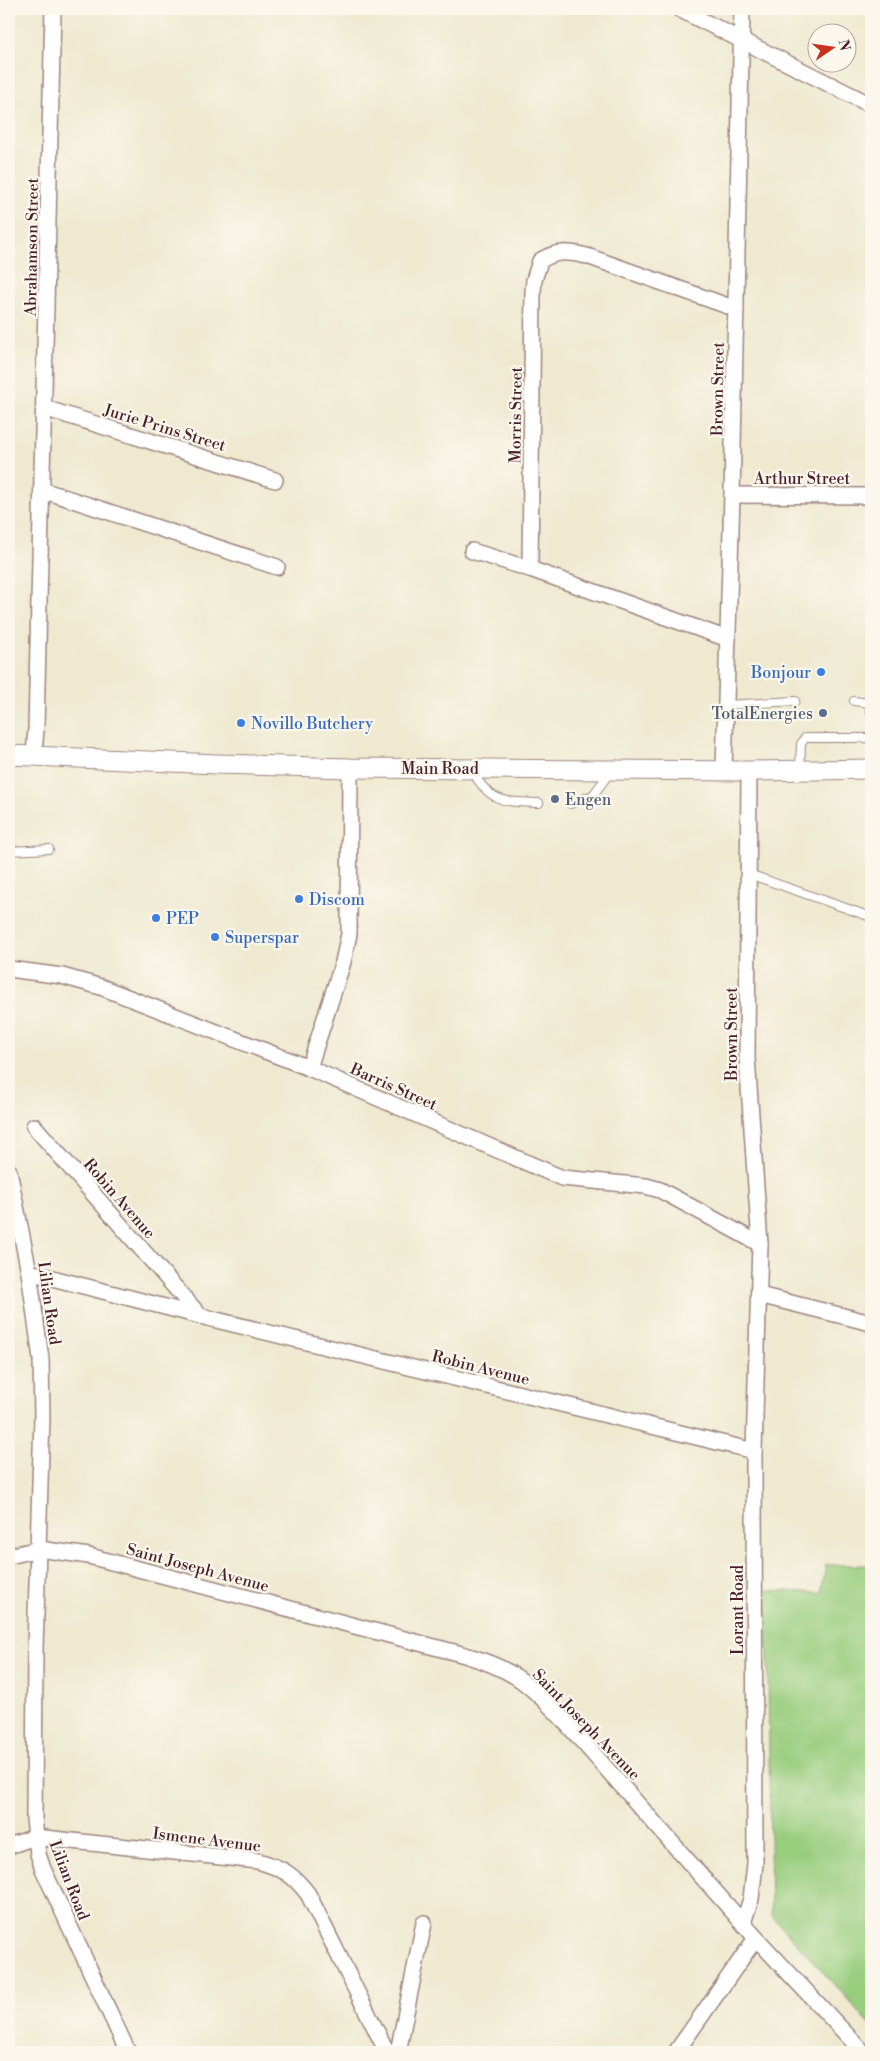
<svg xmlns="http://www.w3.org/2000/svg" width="880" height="2061" viewBox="0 0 880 2061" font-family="'Libre Bodoni',serif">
  <rect width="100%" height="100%" fill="#fbf7ec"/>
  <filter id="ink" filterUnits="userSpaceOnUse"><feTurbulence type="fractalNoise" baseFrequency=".02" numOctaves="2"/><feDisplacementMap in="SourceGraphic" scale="10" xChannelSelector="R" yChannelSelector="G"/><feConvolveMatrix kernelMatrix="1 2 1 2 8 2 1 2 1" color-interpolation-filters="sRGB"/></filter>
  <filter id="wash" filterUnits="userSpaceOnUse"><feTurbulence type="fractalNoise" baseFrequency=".0096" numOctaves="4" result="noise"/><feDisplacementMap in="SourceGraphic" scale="20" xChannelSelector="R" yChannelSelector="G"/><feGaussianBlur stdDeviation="1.12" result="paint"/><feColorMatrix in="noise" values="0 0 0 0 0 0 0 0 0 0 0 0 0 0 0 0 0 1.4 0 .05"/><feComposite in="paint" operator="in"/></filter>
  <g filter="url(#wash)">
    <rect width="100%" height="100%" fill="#efe9d0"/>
    <path fill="#99cd7e" stroke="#727654" d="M826 1565H871V2025L771 1915 767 1590 821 1593Z"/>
  </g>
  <g filter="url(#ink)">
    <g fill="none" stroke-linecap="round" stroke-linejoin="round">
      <g stroke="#9c847e" stroke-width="10">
        <g id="service">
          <path d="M854 701 869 703 871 713"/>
          <path d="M726 705 795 701"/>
          <path d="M472 770C489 803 505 802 539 803"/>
          <path d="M800 770 801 744 805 738H871"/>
          <path d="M570 804 593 795 611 771"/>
          <path d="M9 851 49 849"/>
          <path d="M749 874 871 917"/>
        </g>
      </g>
      <g stroke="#9c847e" stroke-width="18">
        <g id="minor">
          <path d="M679 9 871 105"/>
          <path d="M44 408 275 480"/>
          <path d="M42 490 277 567"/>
          <path d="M732 495 871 496"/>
          <path d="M472 551 530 569 728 639"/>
          <path d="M530 569 533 291 534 280 540 261C556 250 569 252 587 256L736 309"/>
          <path d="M34 755 36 729 53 9"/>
          <path d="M724 770 732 495 742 9"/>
          <path d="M9 969 62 976 101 987 309 1068 562 1178 646 1186 660 1190 760 1244"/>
          <path d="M309 1068 343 962 349 934 350 768"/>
          <path d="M34 1126 200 1316"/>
          <path d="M9 1171 29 1272 41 1359 42 1417 35 1649 34 1819 38 1854 43 1869 128 2052"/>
          <path d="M29 1272 200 1316 754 1451"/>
          <path d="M759 1295 871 1323"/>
          <path d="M9 1556 39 1549 89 1556 465 1655C512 1669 526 1681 560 1716L756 1938 863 2052"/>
          <path d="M9 1846 35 1837 258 1861C282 1868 293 1874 308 1894L387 2052"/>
          <path d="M743 1923 751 1899 755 1864 754 1451 760 1244 747 1058 749 771"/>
          <path d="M398 2052 424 1923"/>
          <path d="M676 2052 756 1938"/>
        </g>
      </g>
      <g stroke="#9c847e" stroke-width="21">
        <path id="tertiary" d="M9 755 217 764 350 768 749 771 871 769"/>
      </g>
      <use href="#service" stroke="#fff" stroke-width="8"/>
      <use href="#minor" stroke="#fff" stroke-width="15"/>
      <use href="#tertiary" stroke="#fff" stroke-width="19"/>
    </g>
  </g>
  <g fill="#3f7fe0" stroke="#fbf7ec" stroke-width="2">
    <circle cx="821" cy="672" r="5"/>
    <circle cx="241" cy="723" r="5"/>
    <circle cx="299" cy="899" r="5"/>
    <circle cx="156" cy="918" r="5"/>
    <circle cx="215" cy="937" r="5"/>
  </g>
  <g fill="#5c6f8a" stroke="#fbf7ec" stroke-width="2">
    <circle cx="823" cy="713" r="5"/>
    <circle cx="555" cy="799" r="5"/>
  </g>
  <g text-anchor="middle" stroke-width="4.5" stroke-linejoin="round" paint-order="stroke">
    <g font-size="16" fill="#4a1f2b" stroke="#fbf7ec">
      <text transform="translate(31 247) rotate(-89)" y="6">Abrahamson Street</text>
      <text transform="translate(717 389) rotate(-89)" y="6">Brown Street</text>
      <text transform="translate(515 415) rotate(-89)" y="6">Morris Street</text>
      <text transform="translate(165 427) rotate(17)" y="6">Jurie Prins Street</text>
      <text x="802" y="484">Arthur Street</text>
      <text x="440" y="774">Main Road</text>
      <text transform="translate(731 1034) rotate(-90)" y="6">Brown Street</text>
      <text transform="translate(394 1086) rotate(24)" y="6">Barris Street</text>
      <text transform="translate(120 1198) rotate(49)" y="6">Robin Avenue</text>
      <text transform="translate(50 1303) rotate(82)" y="6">Lilian Road</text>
      <text transform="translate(481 1367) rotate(14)" y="6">Robin Avenue</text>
      <text transform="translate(198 1567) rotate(15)" y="6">Saint Joseph Avenue</text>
      <text transform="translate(737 1610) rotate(-90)" y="6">Lorant Road</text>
      <text transform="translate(587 1724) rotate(46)" y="6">Saint Joseph Avenue</text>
      <text transform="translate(207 1839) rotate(7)" y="6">Ismene Avenue</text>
      <text transform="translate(70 1880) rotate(69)" y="6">Lilian Road</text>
    </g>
    <g font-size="16" fill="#366cbe" stroke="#fbf7ec" text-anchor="start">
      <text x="811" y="678" text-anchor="end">Bonjour</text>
      <text x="251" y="729">Novillo Butchery</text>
      <text x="309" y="905">Discom</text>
      <text x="166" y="924">PEP</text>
      <text x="225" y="943">Superspar</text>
    </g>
    <g font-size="16" fill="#4e5e75" stroke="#fbf7ec" text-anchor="end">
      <text x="813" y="719">TotalEnergies</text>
      <text x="565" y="805" text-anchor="start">Engen</text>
    </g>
  </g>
  <rect width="880" height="2061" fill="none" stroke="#fbf7ec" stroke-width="30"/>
  <g transform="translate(832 48) rotate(77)"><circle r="24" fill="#fbf7ec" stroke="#b4a19f"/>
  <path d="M0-4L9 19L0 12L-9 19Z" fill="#c8321e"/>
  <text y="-8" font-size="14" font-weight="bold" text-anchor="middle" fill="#4a1f2b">N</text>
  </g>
</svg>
